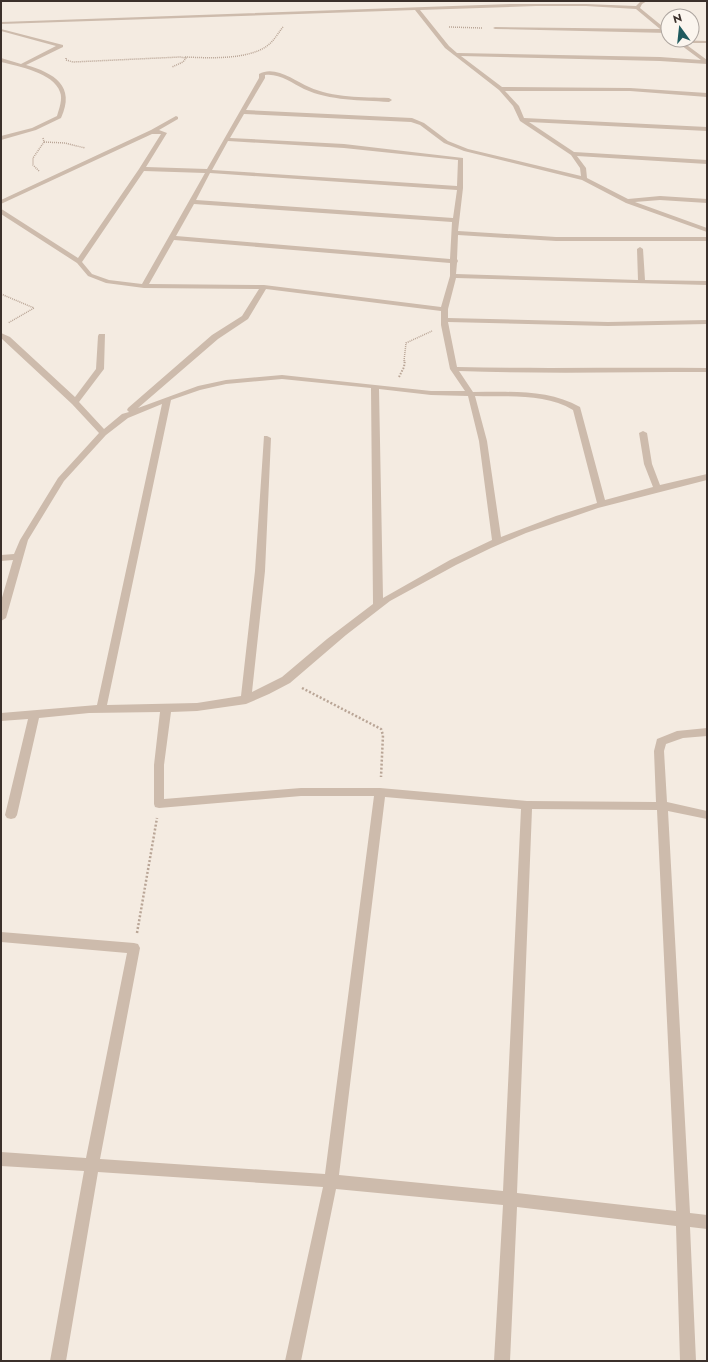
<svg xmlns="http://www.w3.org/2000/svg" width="708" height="1362" viewBox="0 0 708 1362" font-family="Jost,sans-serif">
  <rect width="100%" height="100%" fill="#f4ebe1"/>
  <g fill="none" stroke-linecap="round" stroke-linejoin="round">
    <g stroke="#b9a596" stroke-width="1.5" stroke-dasharray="1 1" stroke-linecap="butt">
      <path d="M449 27 482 28"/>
      <path d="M185 57C209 58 247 60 267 46 274 41 278 33 283 27"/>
      <path d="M66 58V60L73 62 180 57 186 58 183 62 172 67"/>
      <path d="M44 142 65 143 85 148"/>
      <path d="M39 171 33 165V158L44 142 43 138"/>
      <path d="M1 294 34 308 8 323"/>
      <path d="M404 361 406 343 432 331"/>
    </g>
    <path stroke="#b9a596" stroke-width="2" stroke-dasharray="1.5 1.5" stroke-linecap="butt" d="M399 377 404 367 405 360"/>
    <g stroke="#b9a596" stroke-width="2.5" stroke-dasharray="2 2" stroke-linecap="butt">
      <path d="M302 688 381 729 383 735 381 777"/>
      <path d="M137 933 157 818"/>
    </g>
    <g fill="#cdbbac" fill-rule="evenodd">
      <path d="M641 1H647L642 4 640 8 667 30 668 33 495 29 493 28 495 27 660 29 636 9 586 6H536L420 10 449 46 457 53 660 57 701 60 674 40 707 41V43H684L707 60V64L660 61 461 56 502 87 630 88 707 93V97L630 91H505L519 106 524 118 707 127V131L529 122 574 152 707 160V164L577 156 586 168 587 178 628 199 660 196 707 199V203L660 200 635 202 707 228V232L626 203 582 180 464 151 444 143 420 125 411 122 244 114 230 138 344 144 463 158V188L458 231 556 237H707V241H556L458 235 457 259 458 261 457 263 456 274 638 280 637 249 640 247 643 249 645 280 707 281V285L456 278 448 309V318L608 322 707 320V324L608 326 448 322 457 367C541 369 624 367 707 368V372C624 372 542 374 459 371L473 392C509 392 548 389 580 407L605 500 653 487 644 464 639 433 643 431 647 433 652 464 660 485 707 474V480L598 508 526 533 491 548 456 565 390 601 346 635 290 683 269 694 246 704 197 711 171 712 164 765V799L301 788H380L527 801 656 802 654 751 657 739 677 731 707 728V736L683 738 666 744 664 751 667 802 707 811V819L668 811 690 1213 707 1215V1229L690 1227 696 1361H680L676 1226 517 1207 510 1361H494L503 1205 336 1189 301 1361H285L323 1187 98 1172 66 1361H50L84 1171 1 1166V1152L86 1158 127 953 1 942V932L134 943 138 944 140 948 100 1159 325 1174 374 796H301L159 808 155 807 154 804V765L160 712 89 713 39 718 17 815 15 818 11 819 7 818 5 815 28 719 1 721V713L97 705 162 404 128 418 106 435 64 481 28 540 6 618 1 621V601L13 560 1 561V555L14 554 20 540 58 478 99 433 72 404 1 338V333L10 337 75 397 96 369 98 336 99 334H105L104 369 79 402 104 429 122 414 129 412 127 410 128 408 212 335 242 316 259 289 144 288 106 283 88 276 77 263 1 214V209L3 210 78 258 139 169 161 134H152L3 203 1 204V200L151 130 176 116 178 117V119L159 130 167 133 146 167 207 169 259 78V74C275 65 295 81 309 87 333 98 363 97 389 98L392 100 389 102C361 100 330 101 304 89 292 83 279 73 265 75V78L246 110 412 118 424 123 448 141 468 149 581 176 580 168 571 155 520 121 513 106 499 90 445 48 415 10 1 24V22L510 4H586L636 6ZM228 141 344 148 458 160 457 186 212 170ZM144 171 205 173 142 284 109 280 92 274 82 262ZM210 173 457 190 453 218 196 200ZM194 204 452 222 450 259 176 236ZM174 240 450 263V276L441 307 264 285 149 284ZM266 289 441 311V325L450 369 465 391H431L282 375 226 380 198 386 138 408 218 339 248 319ZM282 379 371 388 373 604 327 639 282 677 252 692 265 571 271 438 267 436H264L255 571 241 696 197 703 107 705 171 400 200 390 226 384ZM379 389 431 395 468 396 479 441 492 540 450 560 383 598ZM475 396C508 397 545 393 573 410L597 503 556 516 501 537 487 441ZM385 797 521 809 503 1191 339 1175ZM532 809 657 810 676 1211 517 1193Z"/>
      <path d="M1 29 63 45V47L26 65C54 73 76 86 61 118L36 130 1 140V136L32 128 57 116C59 109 63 99 60 92 54 73 18 66 1 62V58L21 64 56 46 1 31Z"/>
    </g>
  </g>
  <rect width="708" height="1362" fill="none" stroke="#3b302b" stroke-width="4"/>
  <g transform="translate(680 28) rotate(345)"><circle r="19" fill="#fbf5ee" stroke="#aea6a0"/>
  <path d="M0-3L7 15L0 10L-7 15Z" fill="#1f5a5e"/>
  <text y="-6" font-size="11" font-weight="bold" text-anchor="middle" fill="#3b302b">N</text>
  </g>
</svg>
